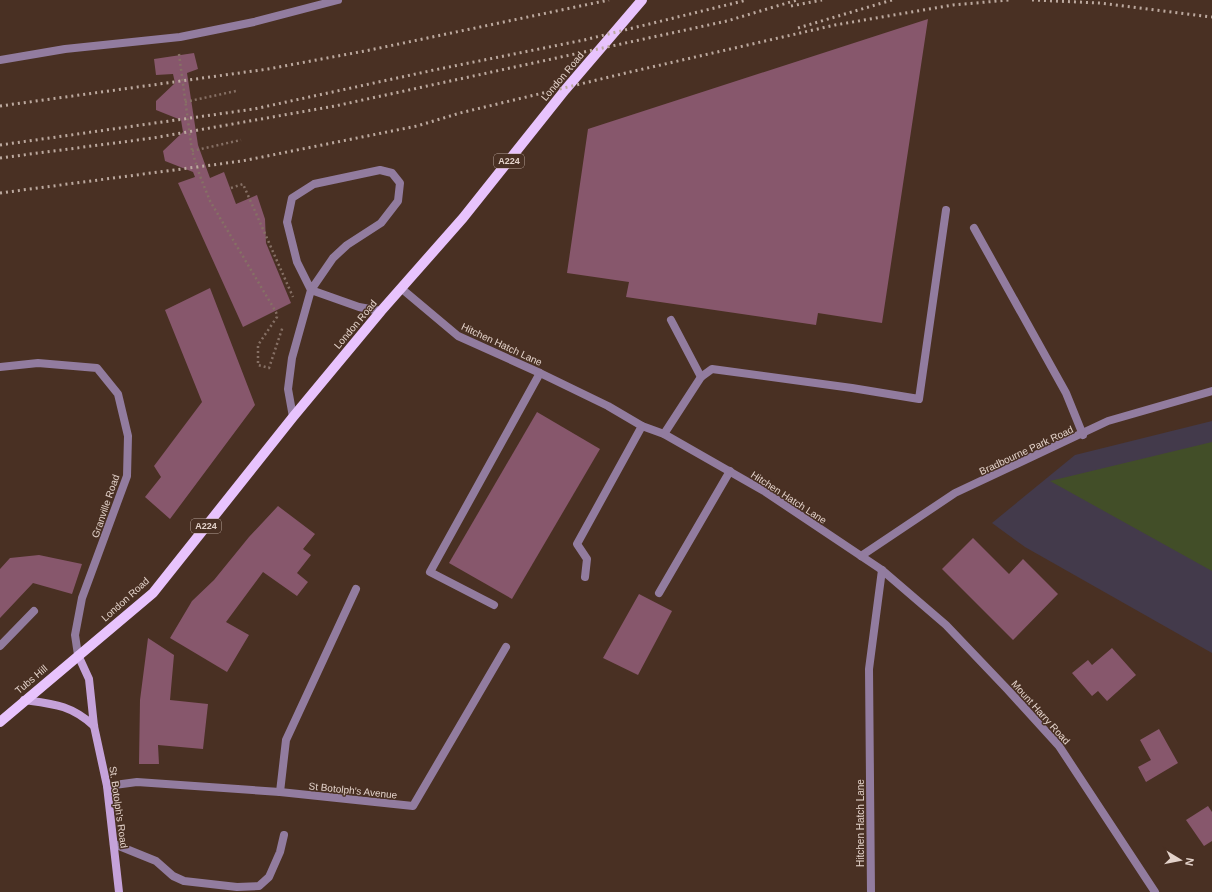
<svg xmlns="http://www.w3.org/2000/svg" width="1212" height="892" viewBox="0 0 1212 892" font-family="Helvetica,sans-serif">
  <rect width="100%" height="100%" fill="#493023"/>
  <path fill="#433a4b" d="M1212 421V653L1025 547 992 523 1075 455Z"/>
  <path fill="#424e28" d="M1212 442V571L1050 481Z"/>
  <g fill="#87576c">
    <path d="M928 19 882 323 818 313 816 325 626 297 629 282 567 273 588 129Z"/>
    <path d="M194 53 198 69 187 73 198 145 210 178 224 172 236 204 257 195 265 219 266 243 291 303 243 327 178 183 195 177 193 172 165 161 163 151 183 132 181 120 156 110V101L175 83 173 74 156 75 154 59Z"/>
    <path d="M210 288 255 405 170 519 145 497 161 477 154 466 202 402 165 310Z"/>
    <path d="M537 412 600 449 512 599 449 563Z"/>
    <path d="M278 506 315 534 303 549 311 555 297 573 308 582 297 596 263 572 226 622 249 635 227 672 170 638 192 601 214 580 249 537Z"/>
    <path d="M973 538 1009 574 1023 559 1058 594 1013 640 942 569Z"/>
    <path d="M39 555 82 564 72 594 33 583 0 618V569L10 558Z"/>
    <path d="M639 594 672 611 638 675 603 658Z"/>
    <path d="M148 638 174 655 170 700 208 704 203 749 158 745 159 764H139L140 700Z"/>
    <path d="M1112 648 1136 675 1107 701 1098 691 1092 696 1072 673 1088 660 1092 665Z"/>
    <path d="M1159 729 1178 763 1146 782 1138 767 1151 760 1140 740Z"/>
    <path d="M1208 806 1212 812V841L1204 846 1186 820Z"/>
  </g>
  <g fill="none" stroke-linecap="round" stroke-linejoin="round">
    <g stroke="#867065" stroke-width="2.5" stroke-dasharray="2 3" stroke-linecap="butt">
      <path d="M179 54 192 151 200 176 210 201 276 312 277 317 258 345V365L269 368 283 326"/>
      <path d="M185 102 236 91"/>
      <path d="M192 151 241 140"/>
      <path d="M231 188 243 184 293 297"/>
    </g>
    <g stroke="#927c9f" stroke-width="8">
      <path d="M0 60 65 49 180 37 254 22 338 0"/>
      <path d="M974 228 1066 393 1083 435"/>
      <path d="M671 320 701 377"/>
      <path d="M293 417 288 389 292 358 311 290 333 258 347 245 381 223 398 201 400 183 392 173 380 170 314 184 292 198 287 222 297 262 311 290 359 307 381 311"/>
      <path d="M664 434 701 377 712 369 852 388 919 399 946 210"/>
      <path d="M585 577 587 559 577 544 642 426"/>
      <path d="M659 593 730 471"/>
      <path d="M494 605 430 572 540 373"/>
      <path d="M0 646 34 611"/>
      <path d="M280 792 286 740 356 589"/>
      <path d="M114 844 156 861 173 876 184 881 237 887 259 886 269 877 280 852 284 835"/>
    </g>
    <g stroke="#927c9f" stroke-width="8">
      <path d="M402 289 458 336 540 373 608 406 642 426 664 434 764 491 882 570 946 625 1008 690 1059 746 1155 892"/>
      <path d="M0 367 38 363 97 368 118 394 128 436 127 476 82 598 75 635 78 655"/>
      <path d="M861 556 955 493 1108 421 1212 391"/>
      <path d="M107 786 137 782 280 792 413 806 506 647"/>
      <path d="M871 892 869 669 882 570"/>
    </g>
    <g stroke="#c5a2da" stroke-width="8">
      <path d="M78 655 89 679 94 726 107 786 119 892"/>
      <path d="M24 700C54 704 71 705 94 726"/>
    </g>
    <path stroke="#e8c3fd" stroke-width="10" d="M0 722 153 593 293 417 381 311 463 218 565 90 642 0"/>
    <g stroke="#bca99f" stroke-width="3" stroke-dasharray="2 4" stroke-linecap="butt">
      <path d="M1032 0 1100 3 1212 17"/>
      <path d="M791 6 822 0"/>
      <path d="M798 28 892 0"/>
      <path d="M0 106 268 69 370 50 609 0"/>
      <path d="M0 145 254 109 434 70 584 40 747 0"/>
      <path d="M0 158 153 138 335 106 727 21 797 0"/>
      <path d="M0 193 242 161 417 126 460 113 630 72 835 25 953 5 1009 0"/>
    </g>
  </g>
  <g text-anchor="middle" stroke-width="3" stroke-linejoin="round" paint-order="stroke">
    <g fill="#493023" stroke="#b5a198" stroke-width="1">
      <rect x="494" y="154" width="30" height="14" rx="3"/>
      <rect x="191" y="519" width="30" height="14" rx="3"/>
    </g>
    <g font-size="9" font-weight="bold" fill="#e3d2ca">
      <text x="509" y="164">A224</text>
      <text x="206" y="529">A224</text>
    </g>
    <g font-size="10" fill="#e3d2ca" stroke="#493023">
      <text transform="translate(562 76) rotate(-50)" y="4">London Road</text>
      <text transform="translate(355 324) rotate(-50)" y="4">London Road</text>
      <text transform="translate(502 344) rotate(25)" y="4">Hitchen Hatch Lane</text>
      <text transform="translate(1026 450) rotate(-25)" y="4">Bradbourne Park Road</text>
      <text transform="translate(789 497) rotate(33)" y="4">Hitchen Hatch Lane</text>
      <text transform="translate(105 506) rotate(-71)" y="4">Granville Road</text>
      <text transform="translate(125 599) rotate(-42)" y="4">London Road</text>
      <text transform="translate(31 679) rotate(-40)" y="4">Tubs Hill</text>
      <text transform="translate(1041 712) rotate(48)" y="4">Mount Harry Road</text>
      <text transform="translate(353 790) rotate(6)" y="4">St Botolph's Avenue</text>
      <text transform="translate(119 807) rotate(82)" y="4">St. Botolph's Road</text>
      <text transform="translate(860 823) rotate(-90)" y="4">Hitchen Hatch Lane</text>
    </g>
  </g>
  <g transform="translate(1180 860) rotate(100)" stroke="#493023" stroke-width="3" paint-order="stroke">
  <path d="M0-3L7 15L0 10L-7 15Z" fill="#e3d2ca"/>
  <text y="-6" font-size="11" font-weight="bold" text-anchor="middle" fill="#e3d2ca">N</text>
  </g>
</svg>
